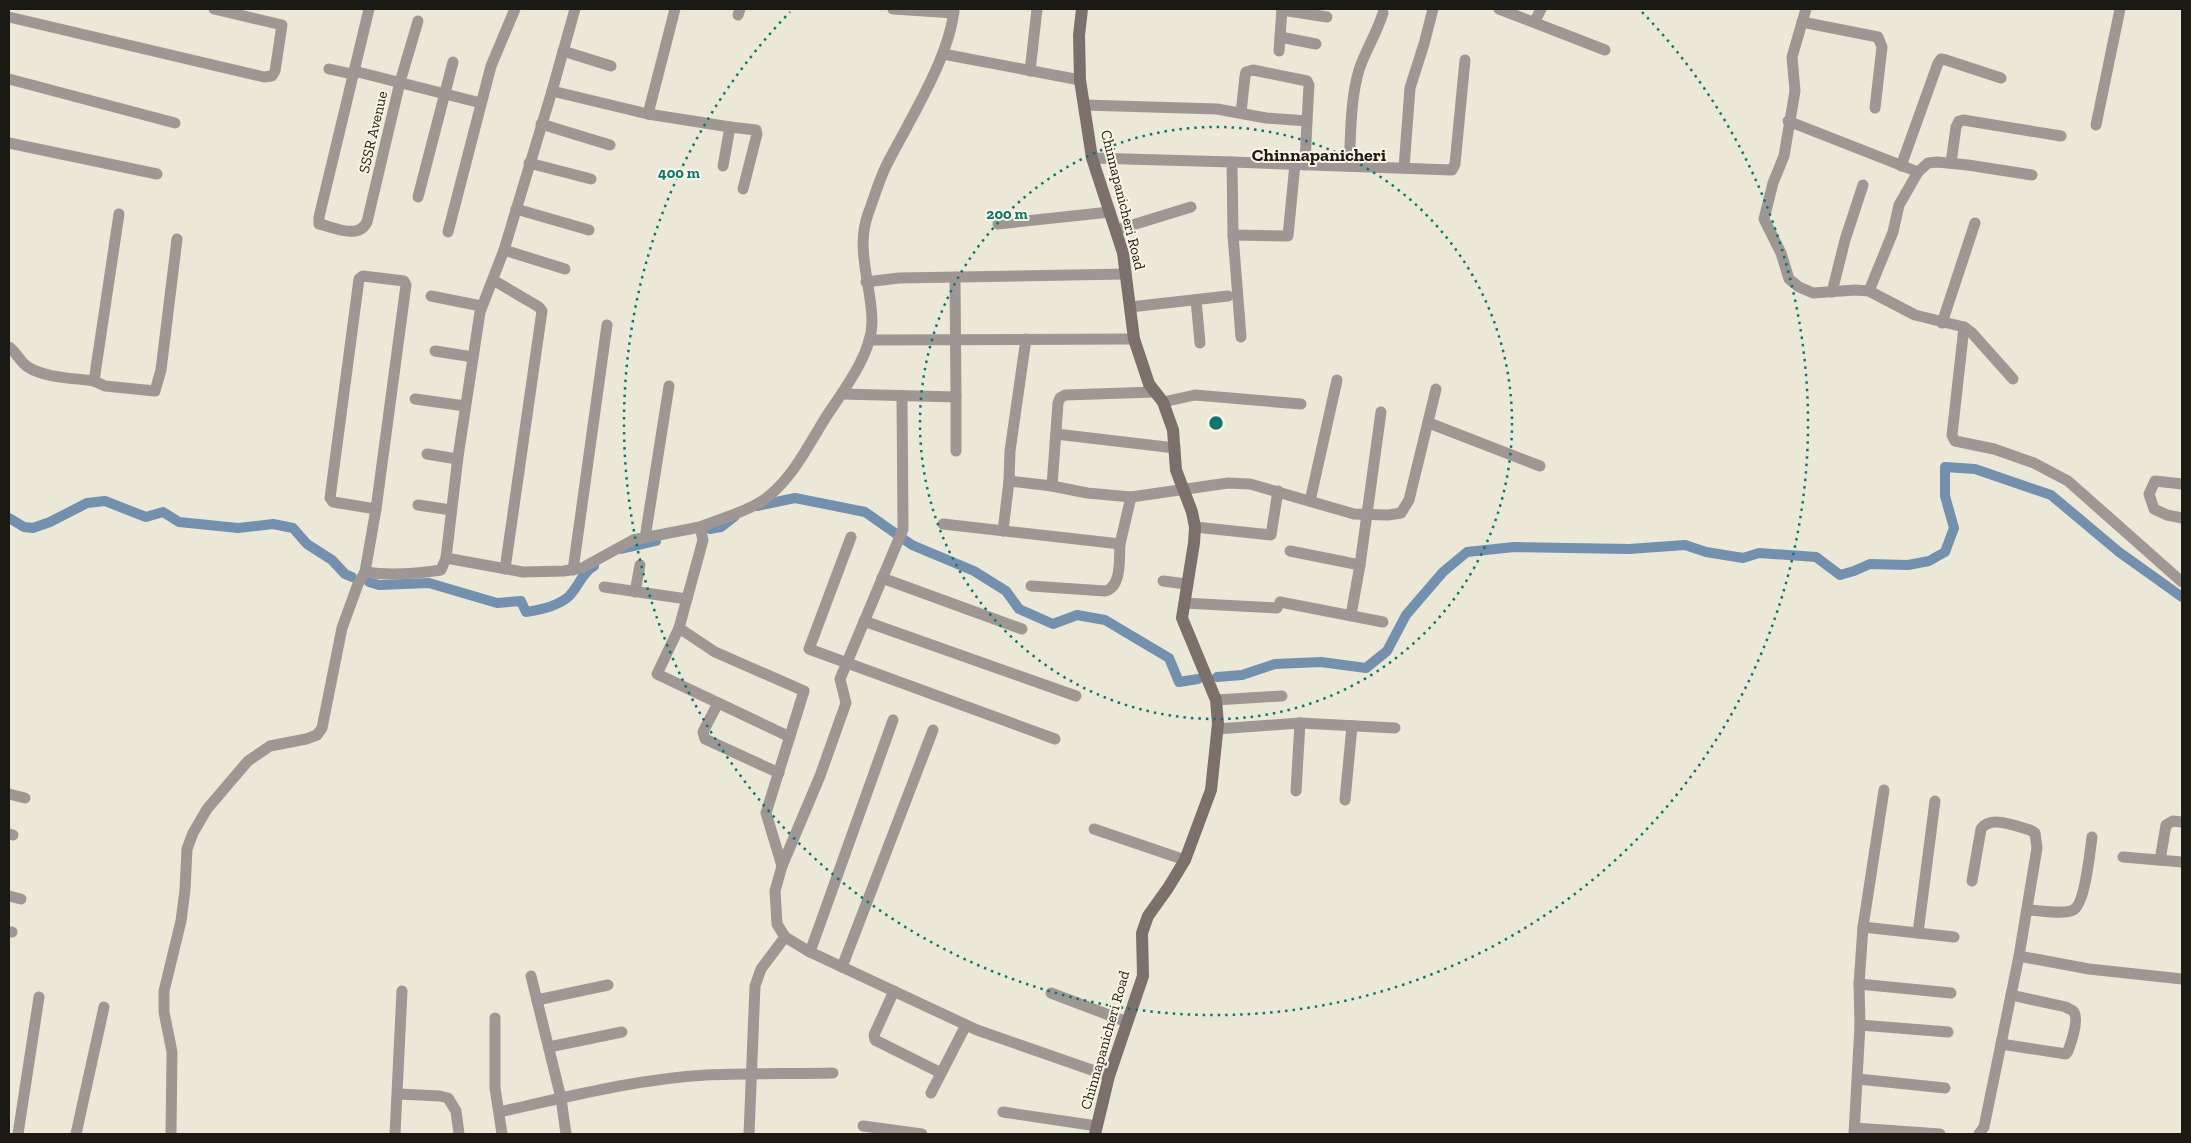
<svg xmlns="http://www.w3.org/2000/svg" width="2191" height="1143" viewBox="0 0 2191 1143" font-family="'Zilla Slab',serif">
  <rect width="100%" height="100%" fill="#ece8d7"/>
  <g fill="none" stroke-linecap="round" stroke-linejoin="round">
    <g stroke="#7390ae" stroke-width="10">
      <path d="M757 506 795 498 865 512 912 545 974 571 1006 591 1019 609 1053 624 1077 615 1105 620 1169 658 1179 682 1198 679"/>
      <path d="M9 518 24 527 33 528 50 522 87 503 105 501 146 517 163 512 179 522 238 528 273 524 293 528 307 544 332 560 345 574 352 577"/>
      <path d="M710 529 721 527 735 516"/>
      <path d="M621 549 656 541"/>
      <path d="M369 582 379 585 429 583 497 603 521 601 526 612C540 610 555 607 567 598 578 589 581 573 594 566"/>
      <path d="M1217 677 1242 675 1275 664 1321 662 1366 668 1387 651 1406 615 1443 572 1467 552 1514 547 1629 549 1685 545 1706 552 1743 558 1759 553 1816 557 1840 575 1854 571 1870 564 1908 565 1929 561 1945 552 1954 528 1945 496V467L1975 469 2051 495 2119 552 2182 597"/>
    </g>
    <g stroke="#9f9794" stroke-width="11">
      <path d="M369 9 319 217V224C334 227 358 240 367 222L400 82 418 21"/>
      <path d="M893 9 954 13"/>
      <path d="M954 9C950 57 909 121 887 164 879 180 874 198 868 214 855 250 872 286 872 322 872 354 843 391 826 417 809 444 795 474 769 496 752 510 720 519 700 527L703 540 679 628 715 652 804 691 766 813 782 866 775 891 777 924 785 937 810 952 977 1030 1109 1076"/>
      <path d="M1499 9 1605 50"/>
      <path d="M1806 9 1792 57 1795 91 1784 156 1773 183 1764 219 1781 253 1789 279 1799 287 1813 293 1855 290 1869 291 1915 315 1964 327 1972 333 2013 379"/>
      <path d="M1282 10 1327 17"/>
      <path d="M738 15 740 9"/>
      <path d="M9 17 264 77 272 76 275 71 282 25 214 9"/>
      <path d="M1535 21 1541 9"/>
      <path d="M1802 22 1878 37 1882 47 1875 108"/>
      <path d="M1280 37 1316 44"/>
      <path d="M563 51 611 66"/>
      <path d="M1279 51 1282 9"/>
      <path d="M943 54 1080 80"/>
      <path d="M329 69 352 74 354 71 481 103"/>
      <path d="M1030 71 1037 9"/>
      <path d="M9 79 175 123"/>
      <path d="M552 91 575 9"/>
      <path d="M1084 105 1217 109 1266 118 1307 121 1305 165"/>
      <path d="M1241 113 1245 76 1246 72 1253 70 1307 81 1309 85 1307 121"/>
      <path d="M648 114 730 127 723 166"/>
      <path d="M1788 121 1918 172"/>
      <path d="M541 124 610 145"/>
      <path d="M2096 125 2120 9"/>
      <path d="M730 127 756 130 757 134 743 189"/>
      <path d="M9 143 157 174"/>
      <path d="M1092 158 1232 162 1233 235 1241 337"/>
      <path d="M1232 162 1452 170 1455 164 1465 60"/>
      <path d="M529 163 591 179"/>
      <path d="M1951 163 1956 127 1959 121 1963 120 2061 136"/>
      <path d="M1349 166C1351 135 1350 100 1359 70 1365 51 1377 33 1383 13"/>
      <path d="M1901 166 1938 63 1941 59 1946 60 2001 78"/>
      <path d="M1404 168 1410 88 1424 44 1433 9"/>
      <path d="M418 197 453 62"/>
      <path d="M516 209 589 230"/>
      <path d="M998 224 1110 212"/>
      <path d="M1116 230 1191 207"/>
      <path d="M448 232 491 66 515 9"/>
      <path d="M1233 235 1288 236 1295 164"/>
      <path d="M504 250 565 269"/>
      <path d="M363 276 404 281 406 285 376 509 333 502 330 498 359 279Z"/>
      <path d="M493 280 539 307 542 311 505 569"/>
      <path d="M866 282 899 278 1126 274"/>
      <path d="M1869 291 1893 232 1899 205 1918 172 1928 163 1937 162 1968 165 2032 175"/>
      <path d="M1832 292 1845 240 1863 185"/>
      <path d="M431 296 481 306"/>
      <path d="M1196 300 1200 343"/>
      <path d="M1130 307 1228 296"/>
      <path d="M1942 323 1975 223"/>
      <path d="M1964 327 1952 435 1955 441 1994 449 2034 463 2068 481 2182 582"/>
      <path d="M869 340 1134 339"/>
      <path d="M9 347C17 353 20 362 28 367 45 378 74 378 94 381L119 214"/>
      <path d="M435 351 473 357"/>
      <path d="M94 381 105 386 155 391 161 370 177 239"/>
      <path d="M842 394 956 397 955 277"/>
      <path d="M956 397V451"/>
      <path d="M415 399 465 406"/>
      <path d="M1163 402 1195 395 1301 404"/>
      <path d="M1429 423 1540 466"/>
      <path d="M1056 434 1175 448"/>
      <path d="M427 454 457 459"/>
      <path d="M1009 481 1052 486 1087 493 1131 497 1228 483 1250 484 1354 514 1388 515 1401 513 1409 500 1436 389"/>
      <path d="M2182 484 2155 481 2149 494 2154 509 2167 515 2182 518"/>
      <path d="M1052 486 1058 403 1060 398 1065 395 1155 392"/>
      <path d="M1310 501 1337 380"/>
      <path d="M418 505 451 510"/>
      <path d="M943 524 1120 544 1131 497"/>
      <path d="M1195 527 1271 535 1278 491"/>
      <path d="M1003 531 1009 481 1010 451 1026 339"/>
      <path d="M851 537 809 649 1055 739"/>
      <path d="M645 538 669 386"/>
      <path d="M1290 551 1360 565"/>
      <path d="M446 558 523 572 564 571 582 568 633 540 700 527"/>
      <path d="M573 570 607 325"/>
      <path d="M365 572C391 576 415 574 441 570L446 558 458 457 480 312 504 250 552 91 648 114 675 9"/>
      <path d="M882 578 1022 629"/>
      <path d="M1163 581 1186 584"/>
      <path d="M1031 586 1105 591C1122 587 1119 559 1120 544"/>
      <path d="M604 587 687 599"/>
      <path d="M635 592 640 565"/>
      <path d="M1280 602 1383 622"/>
      <path d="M1184 603 1277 608"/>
      <path d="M1351 615 1360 565 1381 412"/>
      <path d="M864 621 1076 696"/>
      <path d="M679 628 657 674 790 737"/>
      <path d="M1216 700 1282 696"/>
      <path d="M718 703 703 732 705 739 779 773"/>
      <path d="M1217 729 1300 723 1395 728"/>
      <path d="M1296 791 1300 723"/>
      <path d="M9 794 25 798"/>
      <path d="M1345 800 1352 726"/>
      <path d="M1094 829 1185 860"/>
      <path d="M9 834 13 835"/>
      <path d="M2123 857 2182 862"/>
      <path d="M2160 860 2166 825 2173 821 2182 822"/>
      <path d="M782 866 820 776 846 703 840 679 903 529 902 396"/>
      <path d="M1972 881 1981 829C1991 815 2015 826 2030 830L2035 833 2037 848 2019 956 2089 969 2182 979"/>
      <path d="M9 896 21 899"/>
      <path d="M2027 910C2038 910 2064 915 2073 910 2085 905 2090 851 2092 837"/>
      <path d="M1863 927 1884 790"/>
      <path d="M9 932H12"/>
      <path d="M1918 933 1935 801"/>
      <path d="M810 952 893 720"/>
      <path d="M842 967 933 730"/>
      <path d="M531 976 561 1098 566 1134"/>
      <path d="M1859 984 1951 993"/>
      <path d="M894 991 874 1035 875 1040 941 1073"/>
      <path d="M1051 993 1127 1022"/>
      <path d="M537 1000 608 985"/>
      <path d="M495 1018V1088L502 1134"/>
      <path d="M1860 1025 1948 1032"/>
      <path d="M2001 1044 2066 1054 2068 1051C2071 1043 2080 1018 2073 1011 2071 1009 2068 1009 2066 1007L2011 995"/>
      <path d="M549 1047 622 1032"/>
      <path d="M1858 1079 1945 1088"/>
      <path d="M931 1093 966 1025"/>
      <path d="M398 1094 440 1096 448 1098 456 1111 459 1134"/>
      <path d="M499 1112C567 1097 637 1079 706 1075 748 1073 791 1074 833 1073"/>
      <path d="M1003 1112 1097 1126"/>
      <path d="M863 1126 922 1134"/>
      <path d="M1855 1128 1940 1134"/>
      <path d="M18 1134 39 997"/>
      <path d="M76 1134 104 1007"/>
      <path d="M171 1134 172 1052 164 1012V991L181 921 185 890 187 849 193 833 207 809 248 761 270 746 306 739 317 735 322 728 342 628 358 584 365 572 376 509"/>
      <path d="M395 1134 402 991"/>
      <path d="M749 1134 755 986 761 969 785 937"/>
      <path d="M1854 1134 1860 1025 1859 984 1863 927 1954 937"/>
      <path d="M1979 1134 1984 1127 2019 956"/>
    </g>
    <path stroke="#7c706c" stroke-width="12" d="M1082 9 1079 35 1080 80 1092 158 1123 253 1134 339 1149 384 1163 402 1173 430 1176 470 1192 512 1195 527 1194 543 1182 618 1216 700 1218 724 1211 790 1185 860 1168 888 1148 916 1142 933 1143 976 1109 1076 1095 1134"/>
  </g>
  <g fill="none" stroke="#0f766e" stroke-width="2.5" stroke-dasharray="2.5 5">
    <circle cx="1216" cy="423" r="296"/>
    <path d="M1642 12A592 592 0 1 1 790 12"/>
  </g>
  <g text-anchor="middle" stroke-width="4" stroke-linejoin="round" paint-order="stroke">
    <g font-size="15" fill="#1b1914" stroke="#faf5e4">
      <text transform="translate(373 132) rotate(-77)" y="5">SSSR Avenue</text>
      <text transform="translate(1123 200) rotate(76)" y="5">Chinnapanicheri Road</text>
      <text transform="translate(1105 1040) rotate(-74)" y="5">Chinnapanicheri Road</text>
    </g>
    <g font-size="18" font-weight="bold" fill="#1b1914" stroke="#faf5e4">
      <text x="1319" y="161">Chinnapanicheri</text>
    </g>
  </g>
  <circle cx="1216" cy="423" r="8" fill="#0f766e" stroke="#faf5e4" stroke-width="2.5"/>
  <g font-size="15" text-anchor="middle" font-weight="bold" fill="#0f766e" stroke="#faf5e4" stroke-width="4" stroke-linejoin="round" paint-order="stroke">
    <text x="679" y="178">400 m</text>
    <text x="1007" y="219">200 m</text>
  </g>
  <rect width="2191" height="1143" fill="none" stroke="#1b1914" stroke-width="20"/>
</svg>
